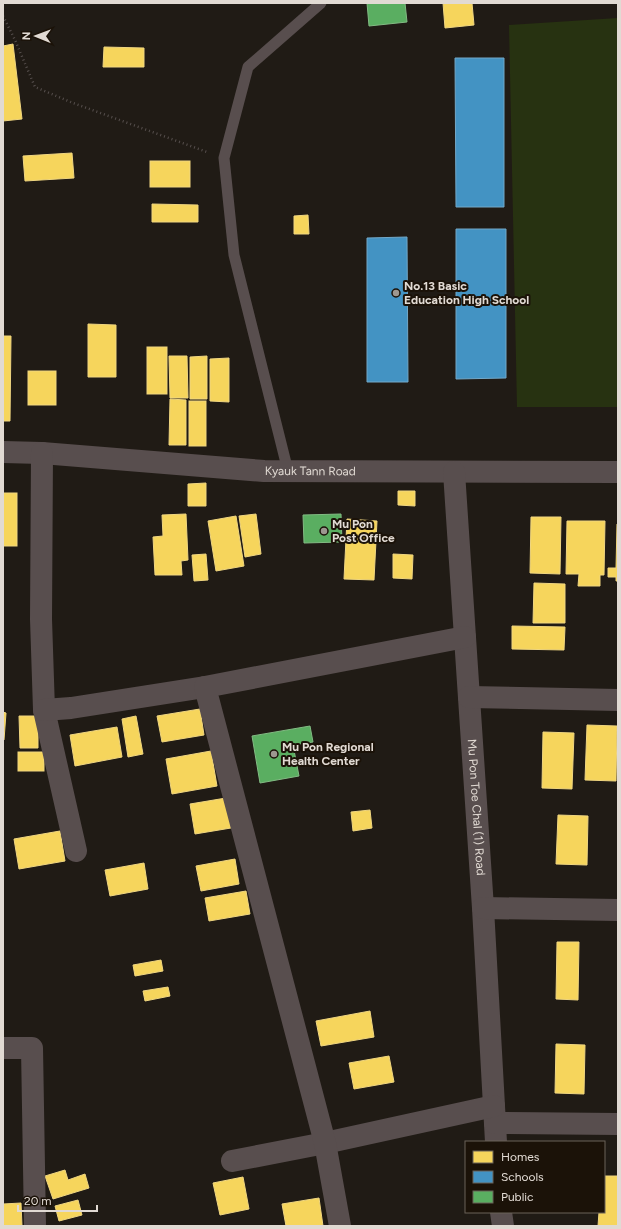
<svg xmlns="http://www.w3.org/2000/svg" width="621" height="1229" viewBox="0 0 621 1229" font-family="Figtree,sans-serif">
  <rect width="100%" height="100%" fill="#201b15"/>
  <path fill="#273211" d="M618 18V407H517L509 25Z"/>
  <g fill="#f6d55c" stroke="#f0d680">
    <path d="M443 3H472L474 25 445 28Z"/>
    <path d="M13 44 22 119 3 121V46Z"/>
    <path d="M104 47 144 48V67H103Z"/>
    <path d="M72 153 74 178 25 181 23 156Z"/>
    <rect x="150" y="161" width="40" height="26"/>
    <path d="M152 204 198 205V222H152Z"/>
    <path d="M308 215 309 234H294V216Z"/>
    <path d="M88 324 116 325V377H88Z"/>
    <path d="M3 336H11L10 421H3Z"/>
    <rect x="147" y="347" width="20" height="47"/>
    <path d="M169 356H187L188 398H170Z"/>
    <path d="M207 356V399H190V357Z"/>
    <path d="M229 358V402L210 401V359Z"/>
    <rect x="28" y="371" width="28" height="34"/>
    <path d="M170 399 186 400V445H169Z"/>
    <rect x="189" y="401" width="17" height="45"/>
    <path d="M206 483V506H188V484Z"/>
    <path d="M398 491H415V506L398 505Z"/>
    <rect x="3" y="493" width="14" height="53"/>
    <path d="M186 514 188 560 181 561 182 575H155L153 537 163 536 162 515Z"/>
    <path d="M256 514 261 554 245 557 239 516Z"/>
    <path d="M236 516 244 566 216 571 208 521Z"/>
    <path d="M531 517H561L560 574 530 573Z"/>
    <path d="M347 519 377 521 374 580 344 579Z"/>
    <path d="M567 521H605L604 575H600V586H578L579 574H566Z"/>
    <path d="M617 524H618V581H616V577H608V568H616Z"/>
    <path d="M206 554 208 580 194 581 192 555Z"/>
    <path d="M393 554 413 555 412 579 393 578Z"/>
    <path d="M534 583 565 584V623H533Z"/>
    <path d="M512 626 565 627 564 650 512 649Z"/>
    <path d="M200 709 204 735 162 742 157 716Z"/>
    <path d="M3 712 6 713 4 740 3 739Z"/>
    <path d="M19 716H38V748H20Z"/>
    <path d="M136 716 143 754 128 757 122 719Z"/>
    <path d="M587 725 617 726 616 781 585 780Z"/>
    <path d="M117 727 122 757 75 766 70 735Z"/>
    <path d="M543 732 574 733 572 789 542 788Z"/>
    <path d="M211 751 217 786 172 794 166 759Z"/>
    <rect x="18" y="752" width="26" height="19"/>
    <path d="M226 798 231 828 195 834 190 804Z"/>
    <path d="M370 810 372 828 353 831 351 812Z"/>
    <path d="M558 815 588 816 587 865 556 864Z"/>
    <path d="M60 831 65 861 19 869 14 839Z"/>
    <path d="M235 859 239 884 201 891 196 866Z"/>
    <path d="M144 863 148 889 110 896 105 870Z"/>
    <path d="M246 891 250 914 209 921 205 898Z"/>
    <path d="M557 942H579L578 1000 556 999Z"/>
    <path d="M161 960 163 971 135 976 133 965Z"/>
    <path d="M168 987 170 996 145 1001 143 991Z"/>
    <path d="M370 1011 374 1037 321 1046 316 1021Z"/>
    <path d="M556 1044 585 1045 584 1094 555 1093Z"/>
    <path d="M389 1056 394 1082 354 1089 349 1063Z"/>
    <path d="M65 1170 68 1180 85 1174 89 1188 53 1199 45 1176Z"/>
    <path d="M604 1176H618V1226H598L599 1212H604Z"/>
    <path d="M243 1177 249 1209 220 1215 213 1183Z"/>
    <path d="M319 1198 323 1226H286L282 1204Z"/>
    <path d="M78 1200 82 1215 59 1221 55 1206Z"/>
    <path d="M21 1203 22 1226H3V1204Z"/>
  </g>
  <g fill="#4393c3" stroke="#72a8c8">
    <path d="M455 58H504V207H456Z"/>
    <path d="M456 229H506V378L456 379Z"/>
    <path d="M407 237 408 382H367V238Z"/>
  </g>
  <g fill="#5aae61" stroke="#82bb83">
    <path d="M367 3H405L407 22 369 26Z"/>
    <path d="M341 514 342 542 304 543 303 515Z"/>
    <path d="M310 726 313 742 293 745 299 776 260 783 252 736Z"/>
  </g>
  <g fill="none" stroke-linecap="round" stroke-linejoin="round">
    <path stroke="#564f4d" stroke-width="2.5" stroke-dasharray="1 3" stroke-linecap="butt" d="M3 16 15 40 35 87 73 103 207 152"/>
    <path stroke="#584e4e" stroke-width="11" d="M288 471 234 255 224 158 248 67 321 3"/>
    <g stroke="#584e4e" stroke-width="22">
      <path id="s1" d="M3 452 42 453 264 471 618 472"/>
      <path d="M42 453 41 619 44 710 76 851"/>
      <path id="s2" d="M454 472 483 908 496 1142"/>
      <path d="M469 697 618 700"/>
      <path d="M44 710 71 708 205 687"/>
      <path d="M483 908 618 910"/>
      <path d="M3 1048H32L35 1226"/>
      <path d="M495 1123 618 1124"/>
      <path d="M232 1161 325 1143 494 1106"/>
      <path d="M501 1212 503 1226"/>
      <path d="M340 1226 325 1143 205 687 465 637"/>
    </g>
  </g>
  <g fill="#9d9790" stroke="#1b1208" stroke-width="1.5">
    <circle cx="396" cy="293" r="4"/>
    <circle cx="324" cy="531" r="4"/>
    <circle cx="274" cy="754" r="4"/>
  </g>
  <g text-anchor="middle" stroke-width="4" stroke-linejoin="round" paint-order="stroke">
    <g font-size="12" font-weight="bold" fill="#e1dad3" stroke="#1b1208" text-anchor="start">
      <text x="404" y="290">No.13 Basic<tspan x="404" dy="14">Education High School</tspan></text>
      <text x="332" y="528">Mu Pon<tspan x="332" dy="14">Post Office</tspan></text>
      <text x="282" y="751">Mu Pon Regional<tspan x="282" dy="14">Health Center</tspan></text>
    </g>
    <g font-size="12" fill="#e1dad3" stroke="#1b1208">
      <text dy="4" stroke="none"><textPath href="#s1" startOffset="308">Kyauk Tann Road</textPath></text>
      <text dy="4" stroke="none"><textPath href="#s2" startOffset="336">Mu Pon Toe Chal (1) Road</textPath></text>
    </g>
  </g>
  <rect width="621" height="1229" fill="none" stroke="#e1dad3" stroke-width="8"/>
  <rect x="465" y="1141" width="140" height="72" fill="#1b1208" stroke="#6a6259"/>
  <rect x="473" y="1151" width="20" height="12" fill="#f6d55c" stroke="#6a6259"/>
  <text x="501" y="1161" font-size="12" fill="#e1dad3">Homes</text>
  <rect x="473" y="1171" width="20" height="12" fill="#4393c3" stroke="#6a6259"/>
  <text x="501" y="1181" font-size="12" fill="#e1dad3">Schools</text>
  <rect x="473" y="1191" width="20" height="12" fill="#5aae61" stroke="#6a6259"/>
  <text x="501" y="1201" font-size="12" fill="#e1dad3">Public</text>
  <g transform="translate(36 36) rotate(271)" stroke="#1b1208" stroke-width="3" paint-order="stroke">
  <path d="M0-3L7 15L0 10L-7 15Z" fill="#e1dad3"/>
  <text y="-6" font-size="11" font-weight="bold" text-anchor="middle" fill="#e1dad3">N</text>
  </g>
  <path d="M18 1205v6h79v-6" fill="none" stroke="#e1dad3" stroke-width="2"/>
  <text x="24" y="1205" font-size="12" fill="#e1dad3" stroke="#1b1208" stroke-width="3" paint-order="stroke">20 m</text>
</svg>
